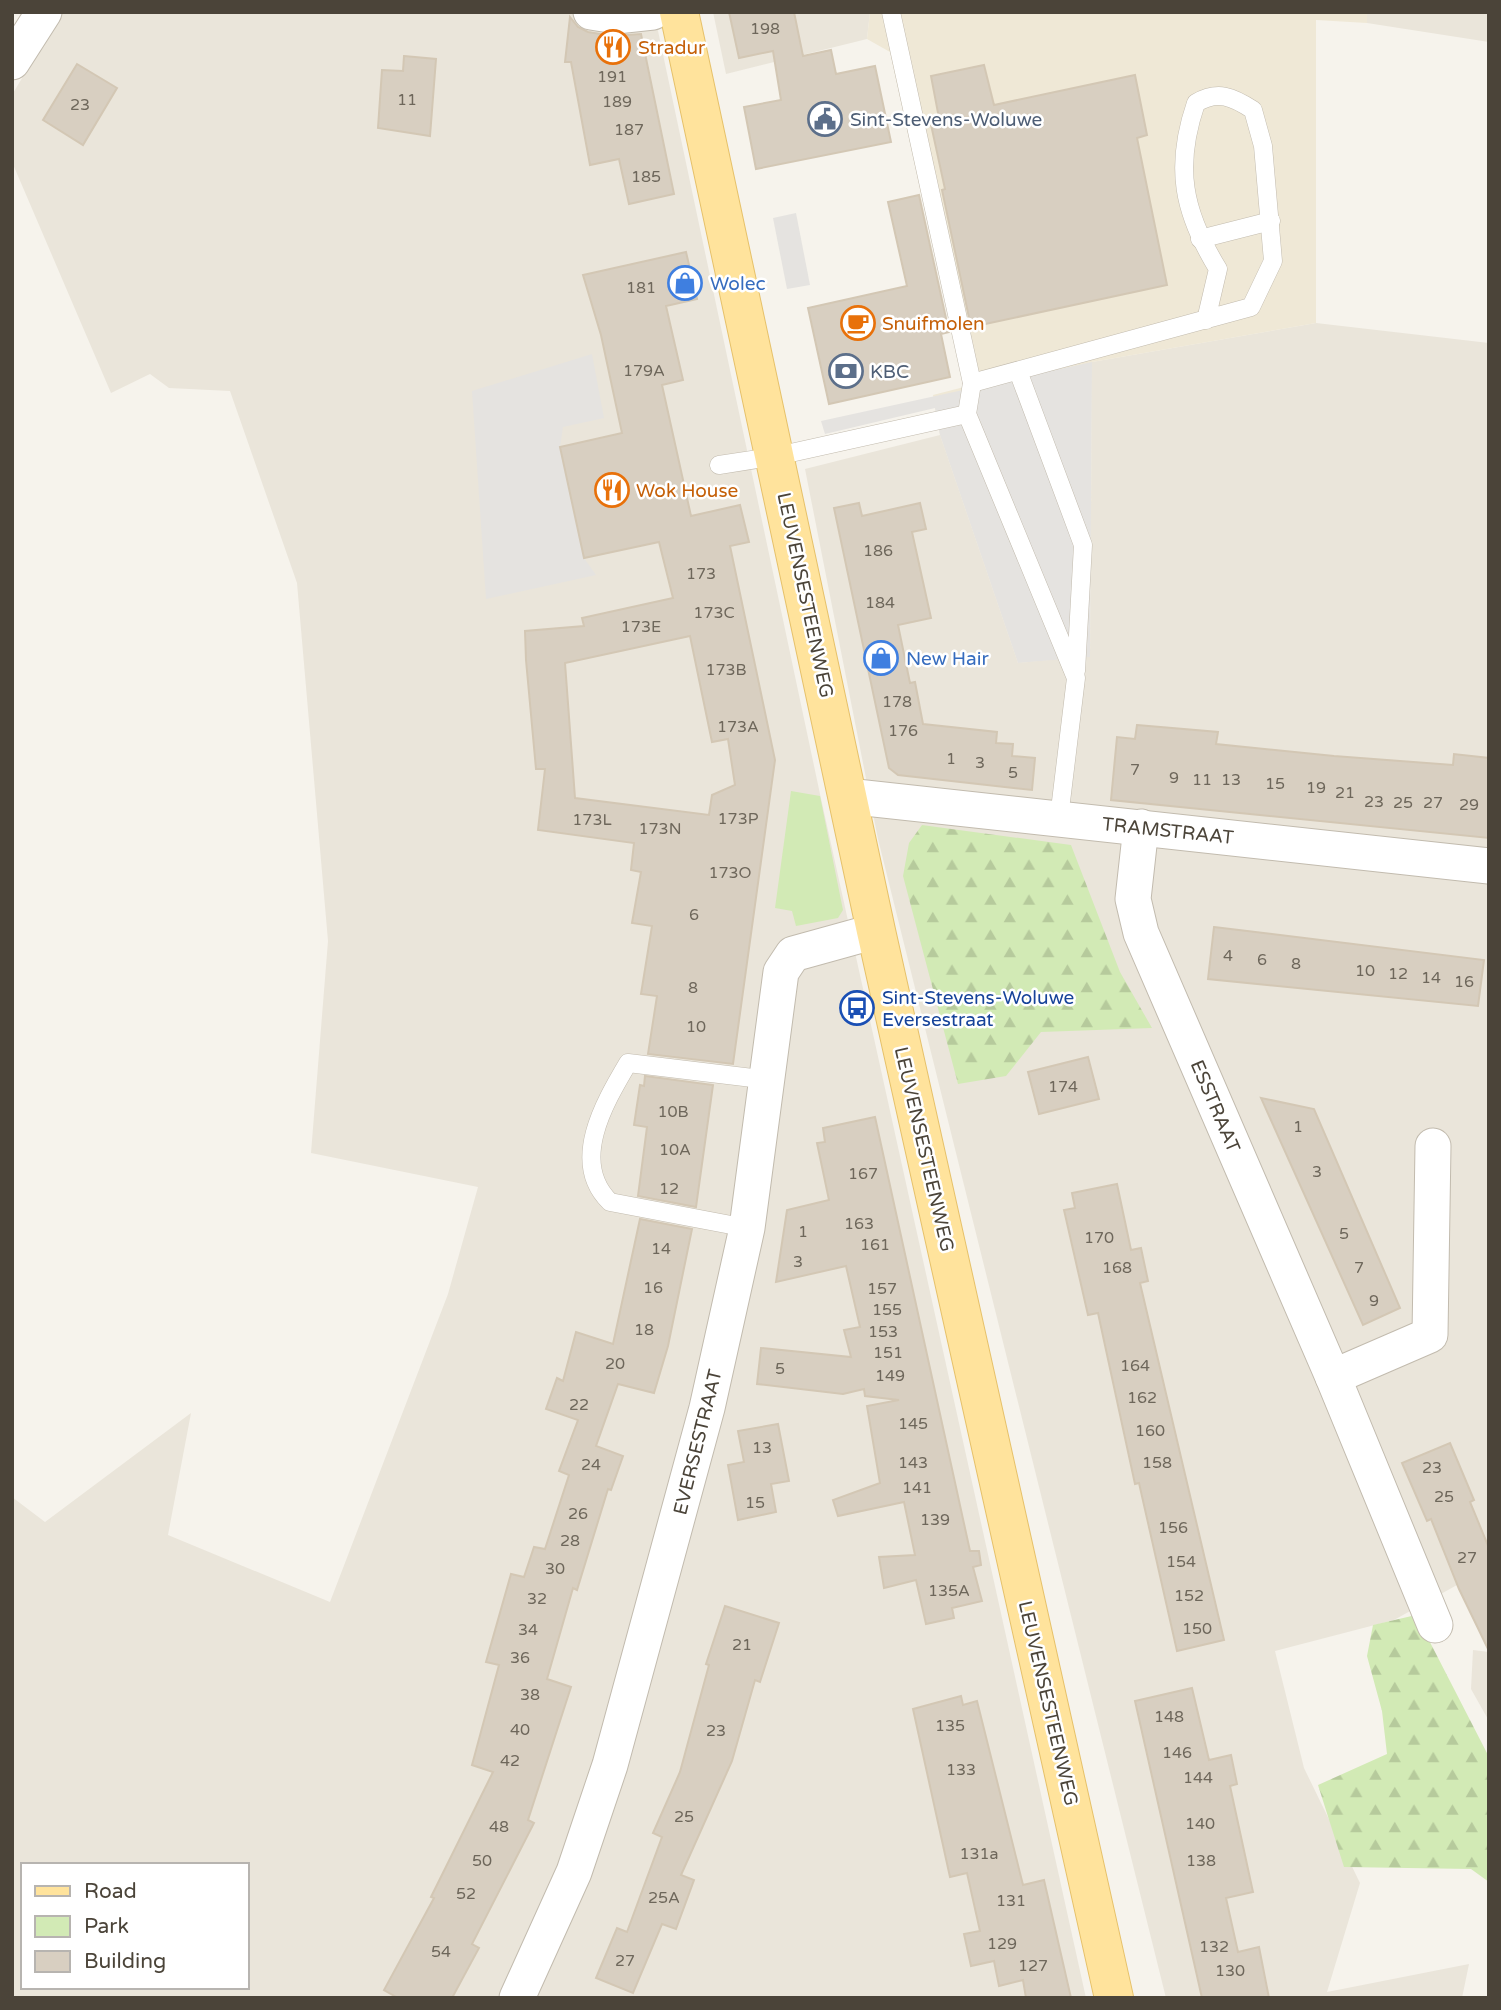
<svg xmlns="http://www.w3.org/2000/svg" width="1501" height="2010" viewBox="0 0 1501 2010" font-family="'Varela Round',sans-serif">
  <defs>
    <pattern id="forest-firs" width="22" height="20" patternUnits="userSpaceOnUse" patternTransform="scale(1.75)"><rect width="22" height="20" fill="#d2eab5"/><path d="M5 1l3.5 6h-7zM16 11l3.5 6h-7z" fill="#b6ca9c"/></pattern>
  </defs>
  <rect width="100%" height="100%" fill="#f6f3ec"/>
  <g fill="#eae5da" fill-rule="evenodd">
    <path d="M58 12H654L820 794 1086 1998H12V1497L45 1522 191 1413 168 1535 330 1602 448 1294 478 1187 311 1153 328 941 297 583 230 391 169 388 150 374 111 393 12 162V95L60 14ZM23 1865H247V1987H23Z"/>
    <path d="M713 12H870L867 39 726 74Z"/>
    <path d="M1367 12H1489V42L1367 23Z"/>
    <path d="M1316 323 1489 343V1651L1457 1585 1394 1620 1275 1651 1304 1768 1360 1883 1327 1992 1469 1964 1462 1998H1166L878 839 805 469 940 435 1018 663 1090 656 1092 362Z"/>
    <path d="M1473 1650 1489 1652V1721L1471 1689Z"/>
  </g>
  <path fill="#efe8d6" d="M870 12H1367V23L1316 20V323L1092 362 1090 657 1018 663 940 435 933 395 964 387 890 52 867 39Z"/>
  <path fill="#d2eab5" d="M791 791 820 796 843 910 838 918 796 926 792 911 775 908Z"/>
  <g fill="url(#forest-firs)">
    <path d="M922 825 1071 845 1120 972 1152 1028 1041 1032 1006 1076 958 1084 903 876 909 843Z"/>
    <path d="M1416 1615 1489 1757V1882L1471 1869 1344 1867 1318 1785 1387 1754 1382 1711 1367 1656 1373 1625Z"/>
  </g>
  <g fill="#e5e3e0">
    <path d="M796 213 810 285 787 289 773 218Z"/>
    <path d="M592 354 604 418 563 427 560 447 584 558 596 575 486 599 472 391Z"/>
    <path d="M1092 362 1090 657 1018 663 940 435 935 408 825 434 821 421Z"/>
  </g>
  <g fill="#d8cfc1" stroke="#d3c7b4" stroke-width="2" fill-rule="evenodd">
    <path d="M729 12H794L803 56 831 50 836 74 875 66 891 142 756 169 744 107 781 100 773 51 739 58Z"/>
    <path d="M570 17 578 27 588 32 613 36 641 34 674 194 629 204 619 159 590 165 571 62H565Z"/>
    <path d="M404 56 436 59 430 136 378 128 382 70 403 71Z"/>
    <path d="M77 64 117 88 83 145 43 120Z"/>
    <path d="M984 65 994 105 1135 75 1147 135 1137 138 1167 285 971 327 942 190 945 189 930 120 939 118 931 76Z"/>
    <path d="M919 195 949 332 941 334 950 377 829 404 808 308 907 286 888 202Z"/>
    <path d="M686 252 697 299 666 306 683 380 662 385 691 516 740 505 749 542 730 546 775 760 733 1064 648 1054 657 996 641 994 652 926 632 923 641 872 631 870 634 843 538 830 545 769H536L526 660 525 631 584 626 582 618 673 598 659 542 584 558 560 447 622 433 601 335 583 275ZM690 636 712 742 728 739 735 785 712 795 709 815 575 798 565 663Z"/>
    <path d="M859 503 862 516 920 503 926 529 912 532 931 618 898 625 910 683 915 682 923 724 997 732 996 743 1013 744 1012 756 1035 758 1032 790 898 775 889 768 834 508Z"/>
    <path d="M1137 725 1218 732 1216 744 1334 756 1453 765 1454 754 1489 758V838L1111 800 1117 737 1135 739Z"/>
    <path d="M1214 927 1484 960 1478 1006 1208 979Z"/>
    <path d="M1088 1057 1099 1099 1039 1114 1028 1072Z"/>
    <path d="M645 1076 713 1085 696 1207 638 1196 647 1127 634 1125 640 1085 644 1086Z"/>
    <path d="M1261 1098 1314 1109 1400 1308 1363 1325Z"/>
    <path d="M875 1117 970 1551H979L981 1565 973 1567 982 1601 952 1608 954 1618 926 1624 916 1580 884 1588 879 1557 915 1555 904 1502 838 1516 833 1500 880 1483 867 1406 899 1400 865 1396 864 1389 843 1394 757 1384 761 1348 851 1357 844 1330 860 1327 846 1266 776 1282 787 1210 829 1200 817 1143 825 1142 823 1128Z"/>
    <path d="M1117 1184 1131 1250 1141 1248 1148 1281 1140 1283 1224 1640 1177 1651 1139 1483 1135 1484 1098 1313 1088 1315 1064 1210 1075 1208 1072 1193Z"/>
    <path d="M640 1219 692 1229 668 1346 654 1393 618 1384 596 1446 623 1456 611 1490 608 1489 577 1590 573 1588 547 1679 571 1687 528 1820 534 1823 472 1944 479 1948 452 1998H398L384 1990 434 1898 431 1897 493 1772 472 1765 499 1665 486 1662 511 1574 524 1577 534 1547 545 1549 569 1475 559 1471 578 1420 546 1409 557 1378 563 1381 576 1332 613 1344Z"/>
    <path d="M778 1424 789 1481 771 1484 776 1512 738 1520 728 1465 744 1462 738 1431Z"/>
    <path d="M1450 1443 1474 1500 1470 1502 1489 1548V1651L1459 1589 1431 1519 1427 1521 1402 1463Z"/>
    <path d="M725 1606 779 1623 760 1682 755 1680 732 1761 681 1875 694 1880 676 1929 662 1924 633 1993 596 1978 617 1928 627 1932 662 1837 653 1833 680 1772 709 1665 706 1664Z"/>
    <path d="M1192 1688 1209 1760 1231 1755 1237 1784 1230 1786 1253 1892 1226 1898 1238 1952 1259 1947 1269 1998H1202L1135 1701Z"/>
    <path d="M961 1696 963 1705 977 1701 1023 1885 1044 1880 1071 1998H1026L1023 1980 999 1986 994 1961 971 1966 964 1934 980 1931 967 1873 950 1877 913 1709Z"/>
  </g>
  <g fill="none" stroke-linecap="round" stroke-linejoin="round">
    <g stroke="#c2bbae" stroke-width="19">
      <g id="lane">
        <path d="M891 12 972 383 967 414 1076 678 1059 818"/>
        <path d="M1200 239 1271 221"/>
        <path d="M1018 371 1083 545 1076 671"/>
        <path d="M972 383 1251 307 1273 261 1263 146 1253 110C1233 97 1218 90 1196 103 1174 167 1183 212 1218 269L1206 320"/>
        <path d="M719 465 777 456 967 414"/>
        <path d="M747 1228 610 1202C569 1162 605 1102 628 1063L769 1080"/>
      </g>
    </g>
    <g stroke="#c2bbae" stroke-width="37">
      <g id="street">
        <path d="M591 12 616 16 653 12"/>
        <path d="M12 62 44 12"/>
        <path d="M847 796 1489 866"/>
        <path d="M1141 827 1133 899 1141 933 1333 1377 1435 1625"/>
        <path d="M1333 1377 1430 1335 1433 1146"/>
        <path d="M517 1998 574 1872 610 1765 707 1408 747 1228 781 972 793 954 876 931"/>
      </g>
    </g>
    <g stroke="#e6c16a" stroke-width="40">
      <path id="primary" d="M679 12 876 931 1114 1998"/>
    </g>
    <use href="#lane" stroke="#fff" stroke-width="18"/>
    <use href="#street" stroke="#fff" stroke-width="35"/>
    <use href="#primary" stroke="#ffe39c" stroke-width="38"/>
  </g>
  <defs>
    <g id="restaurant-ring" transform="scale(1.75)"><circle r="9.5" fill="#fff" stroke="#e8710a" stroke-width="1.5"/><path d="M-5-6h1v4h1v-4h1v4h1v-4h1v5L-1.5 .5V6h-2V.5L-5-1ZM5-6V6H3V1.5H1.5Q1.5-4 5-6Z" fill="#e8710a"/></g>
    <g id="civic-ring" transform="scale(1.75)"><circle r="9.5" fill="#fff" stroke="#5c6f8a" stroke-width="1.5"/><path d="M-.6-6.5H3V-4.5H.6V-3L4-1V1h2V6H-6V1h2V-1L-.6-3ZM-1.2 2.5V6h2.4V2.5Z" fill="#5c6f8a"/></g>
    <g id="shop-ring" transform="scale(1.75)"><circle r="9.5" fill="#fff" stroke="#3f7fe0" stroke-width="1.5"/><path d="M-5-2.5h2.3a2.7 3.5 0 0 1 5.4 0H5L5.5 6h-11ZM-1.5-2.5h3a1.5 2.3 0 0 0-3 0Z" fill="#3f7fe0"/></g>
    <g id="cafe-ring" transform="scale(1.75)"><circle r="9.5" fill="#fff" stroke="#e8710a" stroke-width="1.5"/><path d="M-5.5-4.5H6V0H3Q3 3.5 0 3.5H-2.5Q-5.5 3.5-5.5 0ZM3-3.2v2h1.7v-2ZM-6 4.5H4V6H-6Z" fill="#e8710a"/></g>
    <g id="bank-ring" transform="scale(1.75)"><circle r="9.5" fill="#fff" stroke="#5c6f8a" stroke-width="1.5"/><path d="M-6-4H6V4H-6ZM0-2.3a2.3 2.3 0 1 0 0 4.6a2.3 2.3 0 1 0 0-4.6Z" fill="#5c6f8a"/></g>
    <g id="bus-ring" transform="scale(1.75)"><circle r="9.5" fill="#fff" stroke="#1a4fb4" stroke-width="1.5"/><path d="M-5-6H5V4H4V6H2V4H-2V6H-4V4H-5ZM-3.5-4V0h7V-4ZM-3.5 1.2v1.5H-2V1.2ZM2 1.2v1.5H3.5V1.2Z" fill="#1a4fb4"/></g>
  </defs>
  <g fill-rule="evenodd">
    <use href="#restaurant-ring" x="613" y="47"/>
    <use href="#civic-ring" x="825" y="119"/>
    <use href="#shop-ring" x="685" y="283"/>
    <use href="#cafe-ring" x="858" y="323"/>
    <use href="#bank-ring" x="846" y="371"/>
    <use href="#restaurant-ring" x="612" y="490"/>
    <use href="#shop-ring" x="881" y="658"/>
    <use href="#bus-ring" x="857" y="1008"/>
  </g>
  <g text-anchor="middle" stroke-width="5" stroke-linejoin="round" paint-order="stroke">
    <g font-size="16" fill="#6e675b">
      <text x="765" y="34">198</text>
      <text x="612" y="82">191</text>
      <text x="407" y="105">11</text>
      <text x="617" y="107">189</text>
      <text x="80" y="110">23</text>
      <text x="629" y="135">187</text>
      <text x="646" y="182">185</text>
      <text x="641" y="293">181</text>
      <text x="644" y="376">179A</text>
      <text x="878" y="556">186</text>
      <text x="701" y="579">173</text>
      <text x="880" y="608">184</text>
      <text x="714" y="618">173C</text>
      <text x="641" y="632">173E</text>
      <text x="726" y="675">173B</text>
      <text x="897" y="707">178</text>
      <text x="738" y="732">173A</text>
      <text x="903" y="736">176</text>
      <text x="951" y="764">1</text>
      <text x="980" y="768">3</text>
      <text x="1135" y="775">7</text>
      <text x="1013" y="778">5</text>
      <text x="1174" y="783">9</text>
      <text x="1202" y="785">11</text>
      <text x="1231" y="785">13</text>
      <text x="1275" y="789">15</text>
      <text x="1316" y="793">19</text>
      <text x="1345" y="798">21</text>
      <text x="1374" y="807">23</text>
      <text x="1403" y="808">25</text>
      <text x="1433" y="808">27</text>
      <text x="1469" y="810">29</text>
      <text x="738" y="824">173P</text>
      <text x="592" y="825">173L</text>
      <text x="660" y="834">173N</text>
      <text x="730" y="878">173O</text>
      <text x="694" y="920">6</text>
      <text x="1228" y="961">4</text>
      <text x="1262" y="965">6</text>
      <text x="1296" y="969">8</text>
      <text x="1365" y="976">10</text>
      <text x="1398" y="979">12</text>
      <text x="1431" y="983">14</text>
      <text x="1464" y="987">16</text>
      <text x="693" y="993">8</text>
      <text x="696" y="1032">10</text>
      <text x="1063" y="1092">174</text>
      <text x="673" y="1117">10B</text>
      <text x="1298" y="1132">1</text>
      <text x="675" y="1155">10A</text>
      <text x="1317" y="1177">3</text>
      <text x="863" y="1179">167</text>
      <text x="669" y="1194">12</text>
      <text x="859" y="1229">163</text>
      <text x="803" y="1237">1</text>
      <text x="1344" y="1239">5</text>
      <text x="1099" y="1243">170</text>
      <text x="875" y="1250">161</text>
      <text x="661" y="1254">14</text>
      <text x="798" y="1267">3</text>
      <text x="1117" y="1273">168</text>
      <text x="1359" y="1273">7</text>
      <text x="653" y="1293">16</text>
      <text x="882" y="1294">157</text>
      <text x="1374" y="1306">9</text>
      <text x="887" y="1315">155</text>
      <text x="644" y="1335">18</text>
      <text x="883" y="1337">153</text>
      <text x="888" y="1358">151</text>
      <text x="615" y="1369">20</text>
      <text x="1135" y="1371">164</text>
      <text x="780" y="1374">5</text>
      <text x="890" y="1381">149</text>
      <text x="1142" y="1403">162</text>
      <text x="579" y="1410">22</text>
      <text x="913" y="1429">145</text>
      <text x="1150" y="1436">160</text>
      <text x="762" y="1453">13</text>
      <text x="913" y="1468">143</text>
      <text x="1157" y="1468">158</text>
      <text x="591" y="1470">24</text>
      <text x="1432" y="1473">23</text>
      <text x="917" y="1493">141</text>
      <text x="1444" y="1502">25</text>
      <text x="755" y="1508">15</text>
      <text x="578" y="1519">26</text>
      <text x="935" y="1525">139</text>
      <text x="1173" y="1533">156</text>
      <text x="570" y="1546">28</text>
      <text x="1467" y="1563">27</text>
      <text x="1181" y="1567">154</text>
      <text x="555" y="1574">30</text>
      <text x="949" y="1596">135A</text>
      <text x="1189" y="1601">152</text>
      <text x="537" y="1604">32</text>
      <text x="1197" y="1634">150</text>
      <text x="528" y="1635">34</text>
      <text x="742" y="1650">21</text>
      <text x="520" y="1663">36</text>
      <text x="530" y="1700">38</text>
      <text x="1169" y="1722">148</text>
      <text x="950" y="1731">135</text>
      <text x="520" y="1735">40</text>
      <text x="716" y="1736">23</text>
      <text x="1177" y="1758">146</text>
      <text x="510" y="1766">42</text>
      <text x="961" y="1775">133</text>
      <text x="1198" y="1783">144</text>
      <text x="684" y="1822">25</text>
      <text x="1200" y="1829">140</text>
      <text x="499" y="1832">48</text>
      <text x="979" y="1859">131a</text>
      <text x="482" y="1866">50</text>
      <text x="1201" y="1866">138</text>
      <text x="466" y="1899">52</text>
      <text x="664" y="1903">25A</text>
      <text x="1011" y="1906">131</text>
      <text x="1002" y="1949">129</text>
      <text x="1214" y="1952">132</text>
      <text x="441" y="1957">54</text>
      <text x="625" y="1966">27</text>
      <text x="1033" y="1971">127</text>
      <text x="1230" y="1976">130</text>
    </g>
    <g font-size="19" fill="#c56008" stroke="#fff" text-anchor="start">
      <text x="638" y="54">Stradur</text>
      <text x="882" y="330">Snuifmolen</text>
      <text x="636" y="497">Wok House</text>
    </g>
    <g font-size="19" fill="#4e5e75" stroke="#fff" text-anchor="start">
      <text x="850" y="126">Sint-Stevens-Woluwe</text>
      <text x="870" y="378">KBC</text>
    </g>
    <g font-size="19" fill="#366cbe" stroke="#fff" text-anchor="start">
      <text x="710" y="290">Wolec</text>
      <text x="906" y="665">New Hair</text>
    </g>
    <g font-size="19" fill="#4b4439" stroke="#fff">
      <text transform="translate(806 595) rotate(78)" y="7">LEUVENSESTEENWEG</text>
      <text transform="translate(1168 830) rotate(6)" y="7">TRAMSTRAAT</text>
      <text transform="translate(1216 1106) rotate(67)" y="7">ESSTRAAT</text>
      <text transform="translate(925 1149) rotate(77)" y="7">LEUVENSESTEENWEG</text>
      <text transform="translate(697 1442) rotate(-76)" y="7">EVERSESTRAAT</text>
      <text transform="translate(1049 1703) rotate(77)" y="7">LEUVENSESTEENWEG</text>
    </g>
    <g font-size="19" fill="#164399" stroke="#fff" text-anchor="start">
      <text x="882" y="1004">Sint-Stevens-Woluwe<tspan x="882" dy="22">Eversestraat</tspan></text>
    </g>
  </g>
  <rect width="1501" height="2010" fill="none" stroke="#4b4439" stroke-width="28"/>
  <rect x="21" y="1863" width="228" height="126" fill="#ffffff" stroke="#b7b4b0" stroke-width="2"/>
  <rect x="35" y="1886" width="35" height="10" fill="#ffe39c" stroke="#b7b4b0" stroke-width="2"/>
  <text x="84" y="1898" font-size="21" fill="#4b4439">Road</text>
  <rect x="35" y="1916" width="35" height="21" fill="#d2eab5" stroke="#b7b4b0" stroke-width="2"/>
  <text x="84" y="1933" font-size="21" fill="#4b4439">Park</text>
  <rect x="35" y="1951" width="35" height="21" fill="#d8cfc1" stroke="#b7b4b0" stroke-width="2"/>
  <text x="84" y="1968" font-size="21" fill="#4b4439">Building</text>
</svg>
